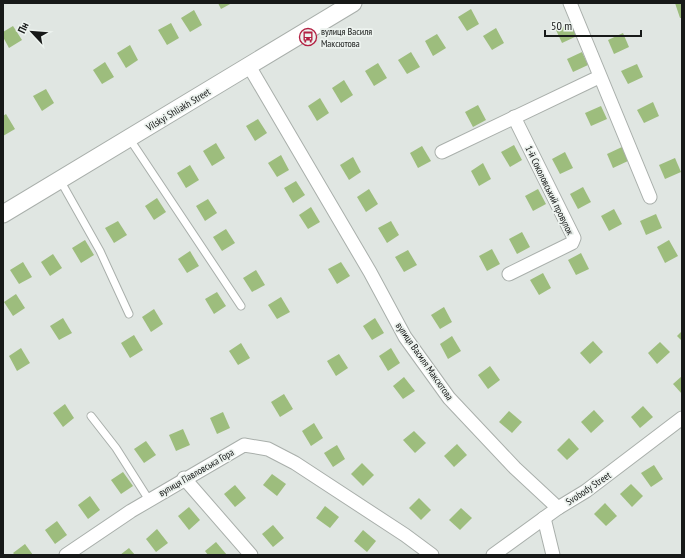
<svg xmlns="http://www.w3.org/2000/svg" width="685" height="558" viewBox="0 0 685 558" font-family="'PT Sans Narrow',sans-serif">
  <rect width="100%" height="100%" fill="#e0e6e2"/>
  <g fill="#9dbd7d">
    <path d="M218 3H232L221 9Z"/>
    <path d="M675 3H682V18H680Z"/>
    <path d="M471 9 479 24 467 31 458 17Z"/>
    <path d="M194 10 202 25 190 32 181 18Z"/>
    <path d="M171 23 179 38 167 45 158 30Z"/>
    <path d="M571 23 577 36 562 43 556 30Z"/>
    <path d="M13 26 22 40 9 48 3 37V32Z"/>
    <path d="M496 28 504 43 492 50 483 36Z"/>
    <path d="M623 33 629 47 614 54 608 40Z"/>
    <path d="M437 34 446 48 433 56 425 41Z"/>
    <path d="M130 45 138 60 126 68 117 53Z"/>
    <path d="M411 52 420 67 407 74 398 60Z"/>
    <path d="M582 52 588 65 573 72 567 59Z"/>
    <path d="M105 62 114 77 102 84 93 70Z"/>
    <path d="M378 63 387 78 374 86 365 71Z"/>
    <path d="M637 64 643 77 628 84 621 71Z"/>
    <path d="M344 80 353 95 341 103 332 88Z"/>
    <path d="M46 89 54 103 42 111 33 96Z"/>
    <path d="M320 98 329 113 317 121 308 106Z"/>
    <path d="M653 102 659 116 644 123 637 110Z"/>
    <path d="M478 105 486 120 473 127 465 112Z"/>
    <path d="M601 106 607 119 591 126 585 113Z"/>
    <path d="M6 114 15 129 3 136V116Z"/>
    <path d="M258 119 267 133 255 141 246 126Z"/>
    <path d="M216 143 225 158 212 166 203 151Z"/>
    <path d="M514 145 522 160 510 167 501 152Z"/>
    <path d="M422 146 431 161 418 168 410 153Z"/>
    <path d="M622 147 628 161 613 168 607 154Z"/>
    <path d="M565 152 573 168 560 174 552 159Z"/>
    <path d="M281 155 289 170 277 177 268 163Z"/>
    <path d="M353 157 361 172 349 180 340 165Z"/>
    <path d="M675 158 681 172 665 179 659 165Z"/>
    <path d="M483 163 491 179 479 186 471 171Z"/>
    <path d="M190 165 199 180 186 188 177 173Z"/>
    <path d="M296 181 305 195 293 203 284 188Z"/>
    <path d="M583 187 591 202 578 209 570 194Z"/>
    <path d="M369 189 378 204 366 212 357 197Z"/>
    <path d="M538 189 546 204 533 211 525 196Z"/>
    <path d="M157 198 166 212 154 220 145 206Z"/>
    <path d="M208 199 217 213 205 221 196 206Z"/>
    <path d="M311 207 320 222 308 229 299 215Z"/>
    <path d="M614 209 622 224 609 231 601 216Z"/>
    <path d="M656 214 662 228 646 235 640 221Z"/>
    <path d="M118 221 127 235 114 243 105 228Z"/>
    <path d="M391 221 399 235 387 243 378 228Z"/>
    <path d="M226 229 235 243 222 251 213 237Z"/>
    <path d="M522 232 530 247 517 254 509 239Z"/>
    <path d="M85 240 94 255 81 263 72 248Z"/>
    <path d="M669 240 678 256 665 263 657 247Z"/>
    <path d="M492 249 500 264 487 271 479 256Z"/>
    <path d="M408 250 417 265 404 272 395 257Z"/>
    <path d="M190 251 199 266 187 273 178 259Z"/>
    <path d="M581 253 589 269 576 275 568 260Z"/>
    <path d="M53 254 62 268 50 276 41 262Z"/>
    <path d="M23 262 32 277 19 284 10 270Z"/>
    <path d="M341 262 350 276 337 284 328 269Z"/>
    <path d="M256 270 265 285 252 292 243 278Z"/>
    <path d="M543 273 551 288 539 295 530 280Z"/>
    <path d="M217 292 226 306 214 314 205 299Z"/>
    <path d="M16 294 25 308 13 316 4 302Z"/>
    <path d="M281 297 290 312 277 319 268 305Z"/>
    <path d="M444 307 452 322 440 329 431 315Z"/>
    <path d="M154 309 163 324 151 332 142 317Z"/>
    <path d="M63 318 72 333 59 340 50 326Z"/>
    <path d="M375 318 384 333 372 340 363 326Z"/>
    <path d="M682 331V341L677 336Z"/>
    <path d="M134 335 143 350 130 358 121 343Z"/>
    <path d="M452 336 461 351 448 359 440 344Z"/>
    <path d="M593 341 603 352 590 364 580 353Z"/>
    <path d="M660 342 670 352 657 364 648 353Z"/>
    <path d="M241 343 250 358 238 365 229 351Z"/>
    <path d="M21 348 30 363 17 371 9 356Z"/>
    <path d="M391 348 400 363 388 371 379 356Z"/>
    <path d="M339 354 348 368 336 376 327 361Z"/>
    <path d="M490 366 500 380 488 389 478 375Z"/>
    <path d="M682 376V394L673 384Z"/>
    <path d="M404 377 415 391 403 399 393 386Z"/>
    <path d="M284 394 293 409 280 417 271 402Z"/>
    <path d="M65 404 74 418 63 427 53 413Z"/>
    <path d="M643 406 653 417 640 428 631 417Z"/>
    <path d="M594 410 604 421 591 433 581 422Z"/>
    <path d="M509 411 522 422 512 433 499 422Z"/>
    <path d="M223 412 230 428 217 434 210 418Z"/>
    <path d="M314 423 323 438 311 446 302 431Z"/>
    <path d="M183 429 190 445 176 451 169 435Z"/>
    <path d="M414 431 426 443 415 453 403 440Z"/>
    <path d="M569 438 579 449 567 460 557 450Z"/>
    <path d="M146 441 156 455 144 463 134 449Z"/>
    <path d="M457 444 467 455 454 467 444 456Z"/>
    <path d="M337 445 345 459 333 467 324 453Z"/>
    <path d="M362 463 374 475 363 486 351 474Z"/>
    <path d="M654 465 663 479 651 487 641 473Z"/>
    <path d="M123 472 133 486 121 494 111 480Z"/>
    <path d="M272 474 286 484 277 496 263 485Z"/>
    <path d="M631 484 643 496 632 507 620 494Z"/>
    <path d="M235 485 246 498 235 507 224 494Z"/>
    <path d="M90 496 100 510 88 519 78 505Z"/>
    <path d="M419 498 431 510 421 520 409 508Z"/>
    <path d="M605 503 617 516 606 526 594 514Z"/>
    <path d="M325 506 339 517 330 528 316 518Z"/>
    <path d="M189 507 200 520 189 530 178 516Z"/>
    <path d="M461 508 472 518 460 530 449 520Z"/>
    <path d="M57 521 67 535 55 544 45 530Z"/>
    <path d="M273 525 284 538 273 547 262 534Z"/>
    <path d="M157 529 168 543 156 552 146 539Z"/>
    <path d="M363 530 376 541 367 552 354 541Z"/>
    <path d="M216 542 227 555H208L205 551Z"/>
    <path d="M25 544 33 555H15L13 553Z"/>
    <path d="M129 548 135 555H120Z"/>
  </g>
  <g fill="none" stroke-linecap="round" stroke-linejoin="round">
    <g stroke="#a9afab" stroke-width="9">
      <g id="service">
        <path d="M129 138 241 306"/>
        <path d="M60 180 100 251 129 314"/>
        <path d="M91 416 116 448 149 500"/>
      </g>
    </g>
    <g stroke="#a9afab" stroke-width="15">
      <g id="minor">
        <path d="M570 3 650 197"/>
        <path d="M249 66 370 272 405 337 449 398 515 468 558 508"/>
        <path d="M442 152 599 77"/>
        <path d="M509 274 572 243 574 238 514 117"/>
        <path d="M184 478 251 555"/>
        <path d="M544 518 553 555"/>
        <path d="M66 555 131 511 244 445 268 449 295 463 405 535 432 555"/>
        <path d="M493 555 558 508 586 491 682 418"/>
      </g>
    </g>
    <g stroke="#a9afab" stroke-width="19">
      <path id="tertiary" d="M3 214 353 3"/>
    </g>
    <use href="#service" stroke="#fff" stroke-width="7"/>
    <use href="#minor" stroke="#fff" stroke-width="13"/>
    <use href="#tertiary" stroke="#fff" stroke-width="17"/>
  </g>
  <defs>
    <g id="bus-ring" transform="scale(0.9)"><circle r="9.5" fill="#edf3ef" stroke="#b32143" stroke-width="1.5"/><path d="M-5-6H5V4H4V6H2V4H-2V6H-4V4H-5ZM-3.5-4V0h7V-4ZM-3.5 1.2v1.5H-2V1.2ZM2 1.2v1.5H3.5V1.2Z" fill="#b32143"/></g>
  </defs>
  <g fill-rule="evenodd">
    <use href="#bus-ring" x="308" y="37"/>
  </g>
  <g text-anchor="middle" stroke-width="3.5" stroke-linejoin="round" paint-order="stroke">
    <g font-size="10" fill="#171918" stroke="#edf3ef" text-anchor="start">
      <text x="321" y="35">вулиця Василя<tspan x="321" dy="12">Максютова</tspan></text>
    </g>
    <g font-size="10" fill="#171918" stroke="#edf3ef">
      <text transform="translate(178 109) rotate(-31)" y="4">Vilskyi Shliakh Street</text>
      <text transform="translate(550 190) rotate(64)" y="4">1-й Соколовський провулок</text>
      <text transform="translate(425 361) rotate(55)" y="4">вулиця Василя Максютова</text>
      <text transform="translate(196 472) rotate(-30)" y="4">вулиця Павловська Гора</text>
      <text transform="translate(588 488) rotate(-34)" y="4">Svobody Street</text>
    </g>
  </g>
  <rect width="685" height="558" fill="none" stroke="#171918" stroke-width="8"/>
  <g transform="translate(32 32) rotate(296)" stroke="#edf3ef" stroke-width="3" paint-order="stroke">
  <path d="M0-3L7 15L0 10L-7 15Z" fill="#171918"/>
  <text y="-6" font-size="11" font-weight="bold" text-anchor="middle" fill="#171918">Пн</text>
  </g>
  <path d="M545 30v6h96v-6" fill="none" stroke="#171918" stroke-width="2"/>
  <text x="551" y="30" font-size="12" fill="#171918" stroke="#edf3ef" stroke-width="3" paint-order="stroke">50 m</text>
</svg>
